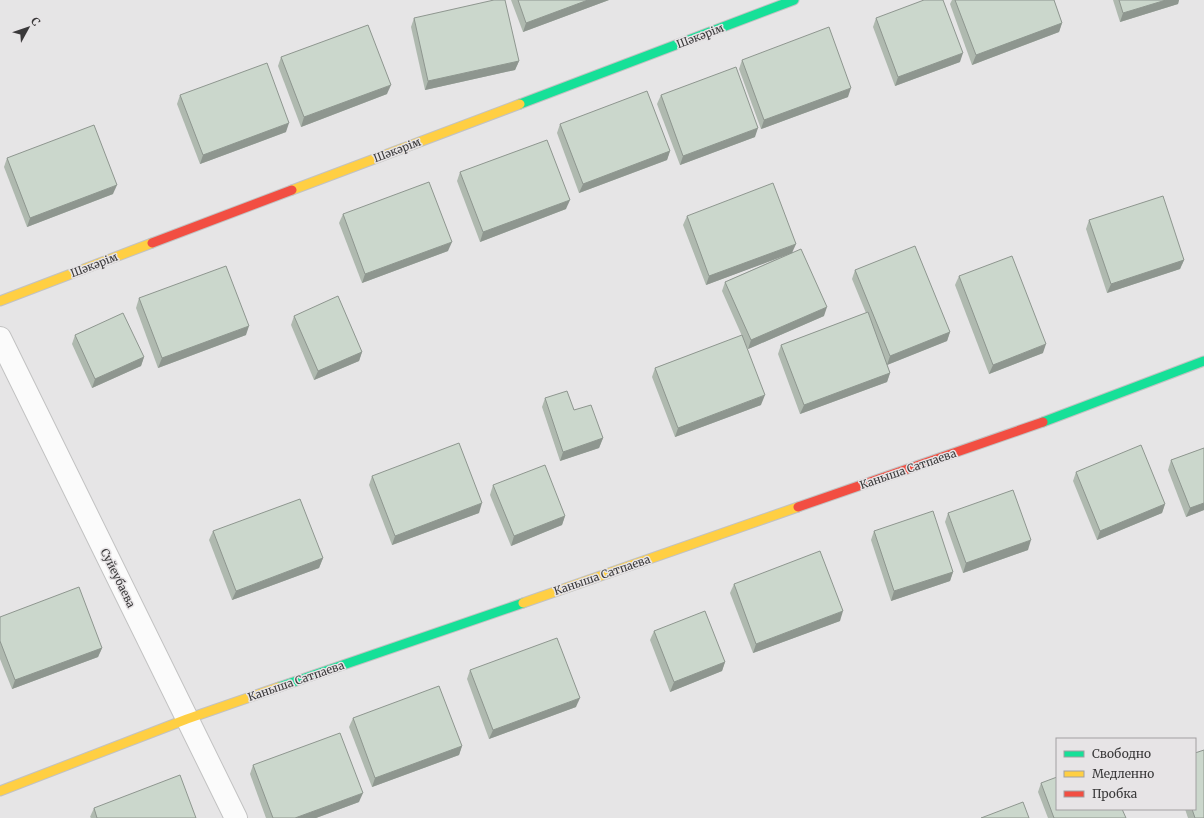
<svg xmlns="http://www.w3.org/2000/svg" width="1204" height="818" viewBox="0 0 1204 818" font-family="Merriweather,serif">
  <rect width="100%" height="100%" fill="#e6e5e6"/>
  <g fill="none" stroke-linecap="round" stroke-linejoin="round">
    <g stroke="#c2c2c2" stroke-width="24">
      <path id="street" d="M0 338 236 818"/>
    </g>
    <g stroke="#c2c2c2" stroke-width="11">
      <g id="fast">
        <path d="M520 104 794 0"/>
        <path d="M1043 422 1204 361"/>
        <path d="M279 687 523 603"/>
      </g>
    </g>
    <g stroke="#c2c2c2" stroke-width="11">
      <g id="slow">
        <path d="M292 190 520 104"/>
        <path d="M0 301 152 243"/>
        <path d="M523 603 798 507"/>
        <path d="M0 791 187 719 279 687"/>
      </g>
    </g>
    <g stroke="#c2c2c2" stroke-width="11">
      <g id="jam">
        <path d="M152 243 292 190"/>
        <path d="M798 507 1043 422"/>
      </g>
    </g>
    <use href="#street" stroke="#fbfbfb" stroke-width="22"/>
    <use href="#fast" stroke="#16e098" stroke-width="9"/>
    <use href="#slow" stroke="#ffcf43" stroke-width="9"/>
    <use href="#jam" stroke="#f24e42" stroke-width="9"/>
  </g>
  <g fill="#afb9af">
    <path d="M511 0H609L523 32Z"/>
    <path d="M952 0H1054L1062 23 1059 32 972 65 950 4Z"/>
    <path d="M1113 0H1179L1178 4 1120 22Z"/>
    <path d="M414 18 519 61 515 70 425 90 411 27Z"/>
    <path d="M876 18 960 62 895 86 873 27Z"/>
    <path d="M281 57 387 94 301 127 278 66Z"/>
    <path d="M742 60 848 97 761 129 739 69Z"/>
    <path d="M180 95 286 132 200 164 177 104Z"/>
    <path d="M661 95 755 137 680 165 657 104Z"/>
    <path d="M560 124 670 151 667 160 579 193 557 133Z"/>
    <path d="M7 158 113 194 27 227 4 167Z"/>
    <path d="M460 172 566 209 480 242 457 181Z"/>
    <path d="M343 214 448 251 362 283 339 223Z"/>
    <path d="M687 216 793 252 824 316 748 349 745 344 761 405 675 437 652 377 655 368 742 336 722 291 725 282 788 254 706 285 683 225Z"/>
    <path d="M1089 220 1184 260 1180 269 1107 293 1086 229Z"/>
    <path d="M855 270 950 332 947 341 887 365 890 373 887 382 800 414 778 354 781 345 866 313 852 279Z"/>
    <path d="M959 276 1043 353 989 374 955 285Z"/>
    <path d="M139 298 246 335 158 368 136 308Z"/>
    <path d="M294 316 362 352 359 361 314 380 291 325Z"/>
    <path d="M75 335 144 357 141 366 92 388 72 344Z"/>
    <path d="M545 398 574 410 603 438 599 448 560 461 542 407Z"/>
    <path d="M1204 448V510L1186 517 1168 470 1171 460Z"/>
    <path d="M1076 472 1165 504 1162 513 1097 540 1073 481Z"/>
    <path d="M372 476 479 513 392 545 369 485Z"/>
    <path d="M493 485 565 516 562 525 511 546 490 495Z"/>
    <path d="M948 513 1028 550 963 573 945 522Z"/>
    <path d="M213 531 323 558 319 568 232 600 209 540Z"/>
    <path d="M874 531 953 572 950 581 891 601 871 540Z"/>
    <path d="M734 584 840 621 753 653 730 593Z"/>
    <path d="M0 617 102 648 98 657 12 689 0 659Z"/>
    <path d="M654 631 725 662 722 671 670 692 650 640Z"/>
    <path d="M470 670 576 707 489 739 467 679Z"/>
    <path d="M353 718 462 746 459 755 372 787 349 727Z"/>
    <path d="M253 765 359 802 316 818H266L250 774Z"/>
    <path d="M1041 783 1126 818H1048L1038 792Z"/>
    <path d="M94 808 196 818H91L90 817Z"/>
    <path d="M1185 809H1195L1204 818H1188Z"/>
  </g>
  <g fill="#8e968f">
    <path d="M588 0H609L523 32 526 23Z"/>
    <path d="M1166 0H1179L1178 4 1120 22 1123 13Z"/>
    <path d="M1062 23 1059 32 972 65 976 55Z"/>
    <path d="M963 53 960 62 895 86 898 77Z"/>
    <path d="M519 61 515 70 425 90 428 81Z"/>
    <path d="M391 85 387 94 301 127 304 117Z"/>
    <path d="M851 88 848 97 761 129 764 120Z"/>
    <path d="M289 123 286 132 200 164 203 155Z"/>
    <path d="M758 128 755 137 680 165 683 156Z"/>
    <path d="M670 151 667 160 579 193 583 184Z"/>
    <path d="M117 185 113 194 27 227 30 218Z"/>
    <path d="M570 200 566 209 480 242 483 232Z"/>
    <path d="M452 242 448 251 362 283 365 274Z"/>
    <path d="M796 244 792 253 706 285 709 276Z"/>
    <path d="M1184 260 1180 269 1107 293 1111 284Z"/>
    <path d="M827 307 824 316 748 349 751 340Z"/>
    <path d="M249 326 246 335 158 368 162 358Z"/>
    <path d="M950 332 947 341 887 365 890 356Z"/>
    <path d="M1046 344 1043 353 989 374 993 365Z"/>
    <path d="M362 352 359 361 314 380 318 371Z"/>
    <path d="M144 357 141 366 92 388 95 379Z"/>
    <path d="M890 373 887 382 800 414 804 405Z"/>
    <path d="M765 395 761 405 675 437 678 428Z"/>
    <path d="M603 438 599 448 560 461 563 452Z"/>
    <path d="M482 503 479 513 392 545 395 536Z"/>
    <path d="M1204 503V510L1186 517 1190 508Z"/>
    <path d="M1165 504 1162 513 1097 540 1100 531Z"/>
    <path d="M565 516 562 525 511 546 514 536Z"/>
    <path d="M1031 540 1028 550 963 573 966 563Z"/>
    <path d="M323 558 319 568 232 600 236 591Z"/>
    <path d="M953 572 950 581 891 601 894 591Z"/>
    <path d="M843 611 840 621 753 653 756 644Z"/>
    <path d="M102 648 98 657 12 689 15 680Z"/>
    <path d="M725 662 722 671 670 692 674 682Z"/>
    <path d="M580 698 576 707 489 739 493 730Z"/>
    <path d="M462 746 459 755 372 787 375 778Z"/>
    <path d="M363 793 359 802 316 818H295Z"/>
  </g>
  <g fill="#cbd7cc" stroke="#8e968f">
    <path d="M494 0H505L519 61 428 81 414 18Z"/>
    <path d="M518 0H588L526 23Z"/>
    <path d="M924 0H943L963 53 898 77 876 18Z"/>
    <path d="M955 0H1054L1062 23 976 55Z"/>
    <path d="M1119 0H1166L1123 13Z"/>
    <path d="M368 25 391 85 304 117 281 57Z"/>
    <path d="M829 27 851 88 764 120 742 60Z"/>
    <path d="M267 63 289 123 203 155 180 95Z"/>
    <path d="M736 67 758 128 683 156 661 95Z"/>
    <path d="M647 91 670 151 583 184 560 124Z"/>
    <path d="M94 125 117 185 30 218 7 158Z"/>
    <path d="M547 140 570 200 483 232 460 172Z"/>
    <path d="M429 182 452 242 365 274 343 214Z"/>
    <path d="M773 183 796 244 709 276 687 216Z"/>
    <path d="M1163 196 1184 260 1111 284 1089 220Z"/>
    <path d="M915 246 950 332 890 356 855 270Z"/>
    <path d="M801 249 827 307 751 340 725 282Z"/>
    <path d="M1012 256 1046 344 993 365 959 276Z"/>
    <path d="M226 266 249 326 162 358 139 298Z"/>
    <path d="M338 296 362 352 318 371 294 316Z"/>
    <path d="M868 312 890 373 804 405 781 345Z"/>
    <path d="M123 313 144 357 95 379 75 335Z"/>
    <path d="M742 335 765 395 678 428 655 368Z"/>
    <path d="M567 391 574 410 591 405 603 438 563 452 545 398Z"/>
    <path d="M459 443 482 503 395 536 372 476Z"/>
    <path d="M1141 445 1165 504 1100 531 1076 472Z"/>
    <path d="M1204 448V503L1190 508 1171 460Z"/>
    <path d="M545 465 565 516 514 536 493 485Z"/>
    <path d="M1013 490 1031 540 966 563 948 513Z"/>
    <path d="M300 499 323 558 236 591 213 531Z"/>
    <path d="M933 511 953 572 894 591 874 531Z"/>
    <path d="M820 551 843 611 756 644 734 584Z"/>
    <path d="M79 587 102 648 15 680 0 641V617Z"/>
    <path d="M705 611 725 662 674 682 654 631Z"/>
    <path d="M557 638 580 698 493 730 470 670Z"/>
    <path d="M439 686 462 746 375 778 353 718Z"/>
    <path d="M340 733 363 793 295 818H273L253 765Z"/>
    <path d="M1204 750V818H1195L1192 809H1195V753Z"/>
    <path d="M180 775 196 818H97L94 808Z"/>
    <path d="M1057 777V809H1122L1126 818H1054L1041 783Z"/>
    <path d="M1023 802 1029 818H981Z"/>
  </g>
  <g text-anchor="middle" stroke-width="3" stroke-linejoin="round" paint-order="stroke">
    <g font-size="11" fill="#3a393a" stroke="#e7e4e6">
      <text transform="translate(700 36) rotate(-21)" y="4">Шәкәрім</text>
      <text transform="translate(397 150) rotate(-21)" y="4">Шәкәрім</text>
      <text transform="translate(94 265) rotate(-21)" y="4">Шәкәрім</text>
      <text transform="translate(908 469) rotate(-19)" y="4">Каныша Сатпаева</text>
      <text transform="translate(602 575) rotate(-19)" y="4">Каныша Сатпаева</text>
      <text transform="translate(118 578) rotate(64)" y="4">Суйеубаева</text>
      <text transform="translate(296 681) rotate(-19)" y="4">Каныша Сатпаева</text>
    </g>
  </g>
  <rect x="1056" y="738" width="140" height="72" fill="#e7e4e6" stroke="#a2a0a1"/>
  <rect x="1064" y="751" width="20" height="6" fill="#16e098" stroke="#a2a0a1"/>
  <text x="1092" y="758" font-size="12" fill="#3a393a">Свободно</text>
  <rect x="1064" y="771" width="20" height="6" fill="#ffcf43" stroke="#a2a0a1"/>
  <text x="1092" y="778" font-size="12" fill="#3a393a">Медленно</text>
  <rect x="1064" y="791" width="20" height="6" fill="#f24e42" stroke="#a2a0a1"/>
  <text x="1092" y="798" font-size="12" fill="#3a393a">Пробка</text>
  <g transform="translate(28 28) rotate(50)" stroke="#e7e4e6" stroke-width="3" paint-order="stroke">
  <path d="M0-3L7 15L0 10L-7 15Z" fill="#3a393a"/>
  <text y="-6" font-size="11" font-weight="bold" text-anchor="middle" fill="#3a393a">С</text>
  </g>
</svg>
